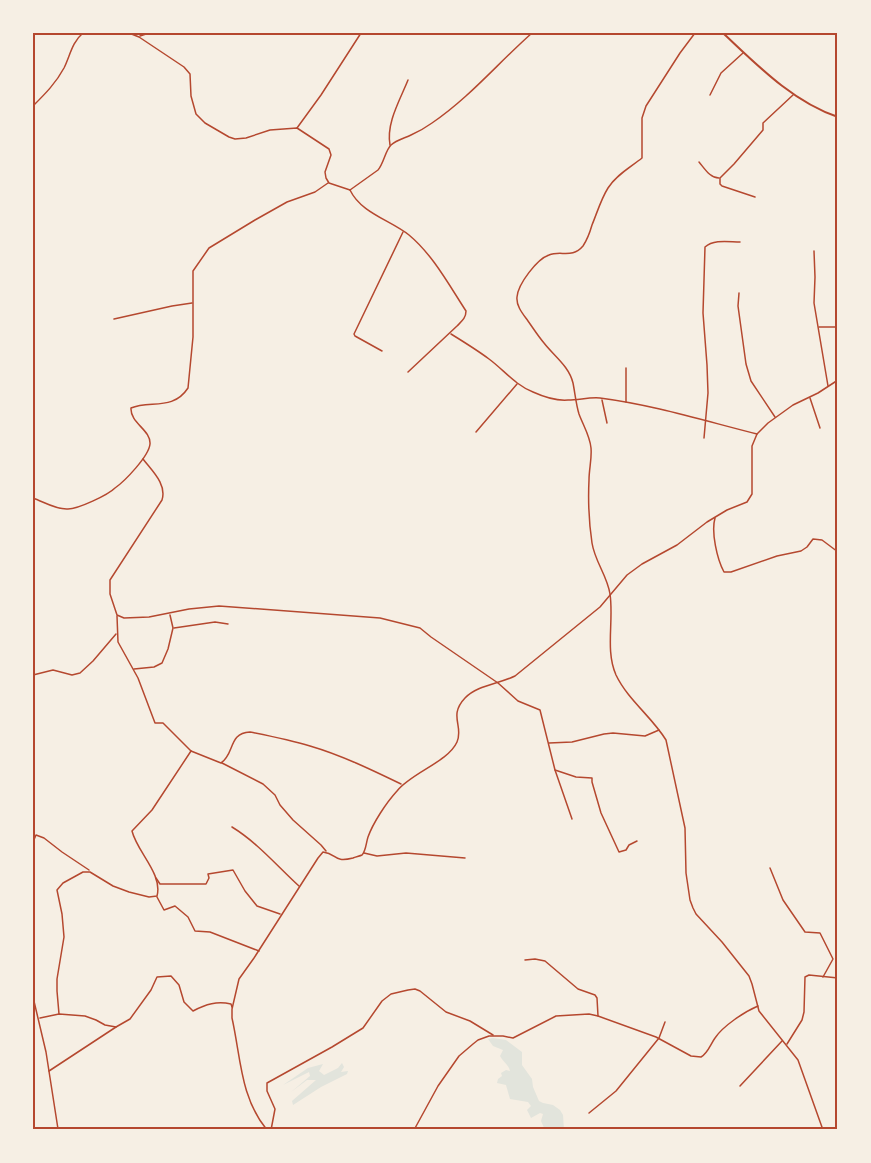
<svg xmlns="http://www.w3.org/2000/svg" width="871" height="1163" viewBox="0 0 871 1163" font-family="Merriweather,serif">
  <rect width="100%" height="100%" fill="#f6efe4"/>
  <g fill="#e2e4dc">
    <path d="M493 1038 506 1040 522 1052V1065L532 1079 533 1087 539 1101 543 1103 553 1105 560 1110 563 1115 564 1130H545L541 1121 543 1114 540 1113 531 1118 527 1110 531 1106 528 1102 510 1099 506 1085 497 1083 498 1079 502 1076 501 1073 506 1070 510 1071C509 1065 503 1062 500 1056L503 1050 493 1046 488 1039Z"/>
    <path d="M342 1063 344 1067 341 1072 348 1071 347 1074 321 1087 293 1105 292 1101 316 1080H307L291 1092 310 1076 309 1072 283 1085 308 1068 323 1064 319 1071 324 1075 338 1068Z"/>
  </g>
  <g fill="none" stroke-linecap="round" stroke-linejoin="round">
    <g stroke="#b5482f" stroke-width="1.5">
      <path d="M129 33 139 37 184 67 190 74 191 96 196 114 205 123 229 137 235 139 246 138 270 130 297 128 329 149 331 155 325 172 326 178 329 183 350 190C361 213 390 220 409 235 433 255 449 285 466 311 466 318 462 321 457 326L408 372"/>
      <path d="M695 33 680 53 646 106 642 118V158C631 167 616 175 608 188 601 199 597 213 592 225 590 232 587 240 583 246 572 259 561 250 549 255 537 259 518 284 517 297 516 306 523 314 528 321 533 328 538 336 544 343 554 356 569 366 573 383 575 393 576 404 579 414 583 425 590 436 591 448 592 459 589 469 589 480 588 501 589 523 592 543 595 562 607 575 610 594 614 621 605 650 616 675 628 700 652 717 666 740L685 828 686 873 690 900 693 908 696 914 722 942 749 976 752 984 759 1011 798 1060 823 1130"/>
      <path d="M140 36 149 33"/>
      <path d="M710 95 721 73 743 53"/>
      <path d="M33 106C45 94 56 83 64 68 70 56 72 42 83 33"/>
      <path d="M297 128 321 95 361 33"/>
      <path d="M390 145C386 123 400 100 408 80"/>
      <path d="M699 162C705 169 710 178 719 178"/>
      <path d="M350 190 378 170C384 163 385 151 391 145 396 140 405 138 411 135 418 132 425 128 432 123 469 98 498 63 532 33"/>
      <path d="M755 197 722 186 720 184V178L734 164 763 130V123L793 95"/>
      <path d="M814 251 815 277 814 303 828 386"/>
      <path d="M739 293 738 306 746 364 751 381 775 417"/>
      <path d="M114 319 172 306 192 303"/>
      <path d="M819 327H838"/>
      <path d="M451 334C464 342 477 350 489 359 504 370 515 385 533 392 544 397 556 401 568 400 579 400 589 397 600 398 654 405 705 421 757 434"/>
      <path d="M382 351 355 336 354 334 403 232"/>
      <path d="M810 398 820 428"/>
      <path d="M602 400 607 423"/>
      <path d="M626 402V368"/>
      <path d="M476 432 517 384"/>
      <path d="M704 438 708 393 707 365 703 313 705 247C714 239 729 242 740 242"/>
      <path d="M143 459C152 471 167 484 162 500L110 580V594L117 615 124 618 149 617 189 609 219 606 380 618 420 628 431 637 498 683 518 701 540 710 555 770 572 819"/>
      <path d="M33 498C44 502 57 510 68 509 78 509 108 495 115 488 125 481 149 456 150 444 151 430 130 423 131 408 150 400 173 411 188 388L193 337V271L209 248 255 220 287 202 315 192 328 183"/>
      <path d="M715 518C711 532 717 559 724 572H731L777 556 801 551 807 547 813 539 822 540 838 552"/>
      <path d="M117 616 118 642 138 678 155 723H163L191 751 221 763C235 754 228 733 250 732 270 736 290 740 310 746 341 755 372 770 401 784"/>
      <path d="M174 628 215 622 228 624"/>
      <path d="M134 669 154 667 162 663 168 649 173 628 170 615"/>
      <path d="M33 675 53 670 72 675 80 673 93 661 116 634"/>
      <path d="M549 743 572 742 604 734 613 733 645 736 659 730"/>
      <path d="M222 763 263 784 275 795 280 805 293 820 321 845 326 851"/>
      <path d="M232 827C258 843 277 866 299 886"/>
      <path d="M33 842 36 835 44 838 62 852 89 870"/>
      <path d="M364 853 377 856 406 853 465 858"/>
      <path d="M770 868 783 900 805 932 820 933 833 959 823 977"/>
      <path d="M156 878 160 884H206L209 878 208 874 233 870 245 891 257 906 280 914"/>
      <path d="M157 897 164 910 175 906 188 917 195 931 210 932 259 951"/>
      <path d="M525 960 535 959 545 961 578 989 595 995 597 998 598 1016"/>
      <path d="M33 997 46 1052 58 1129"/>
      <path d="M59 1014 57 991V979L64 937 62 914 57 890 63 883 83 872H90L113 886 129 892 149 897 157 896C163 874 137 852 132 831L152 810 191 751"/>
      <path d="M40 1018 59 1014 85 1016 96 1020 105 1025 116 1027"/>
      <path d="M787 1044 802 1020 804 1012 805 977 809 975 838 978"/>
      <path d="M49 1071 116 1027 130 1019 151 990 157 977 171 976 179 985 184 1002 193 1011C206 1004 217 1001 231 1004L232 1007"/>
      <path d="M740 1086 782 1041"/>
      <path d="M589 1113 616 1091 659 1038 665 1022"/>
      <path d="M267 1130C240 1097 241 1058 232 1018V1009L239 979 254 958 318 858 323 852C338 854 333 863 353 858 355 857 360 856 362 855 366 851 366 843 368 837 373 823 386 803 397 791 411 773 448 762 457 742 464 726 448 716 465 698 477 685 499 684 515 676L600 607 627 575 642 564 677 545 707 522 727 510 747 502 752 494V446L757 434 768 423 793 405 818 393 838 380"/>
      <path d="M271 1130 275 1109 267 1091V1083L332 1047 363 1028 382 1001 391 994 408 990 415 989 420 991 446 1012 470 1021 493 1035"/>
      <path d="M414 1130 438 1086 459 1056 473 1044 478 1040 489 1036H503L513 1038 556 1016 589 1014 598 1016 656 1037 691 1056 701 1057C708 1053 710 1045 715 1038 723 1026 744 1012 758 1006"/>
    </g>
    <path stroke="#b5482f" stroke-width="1.5" d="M555 770 576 777 592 778V782L601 813 619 852 626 850 629 845 637 841"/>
    <path stroke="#b5482f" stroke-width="2" d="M723 33C757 65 793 102 838 117"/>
  </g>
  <rect width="871" height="1163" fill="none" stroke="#f6efe4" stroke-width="69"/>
  <rect x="34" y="34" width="802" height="1094" fill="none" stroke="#b5482f" stroke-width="2"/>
</svg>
